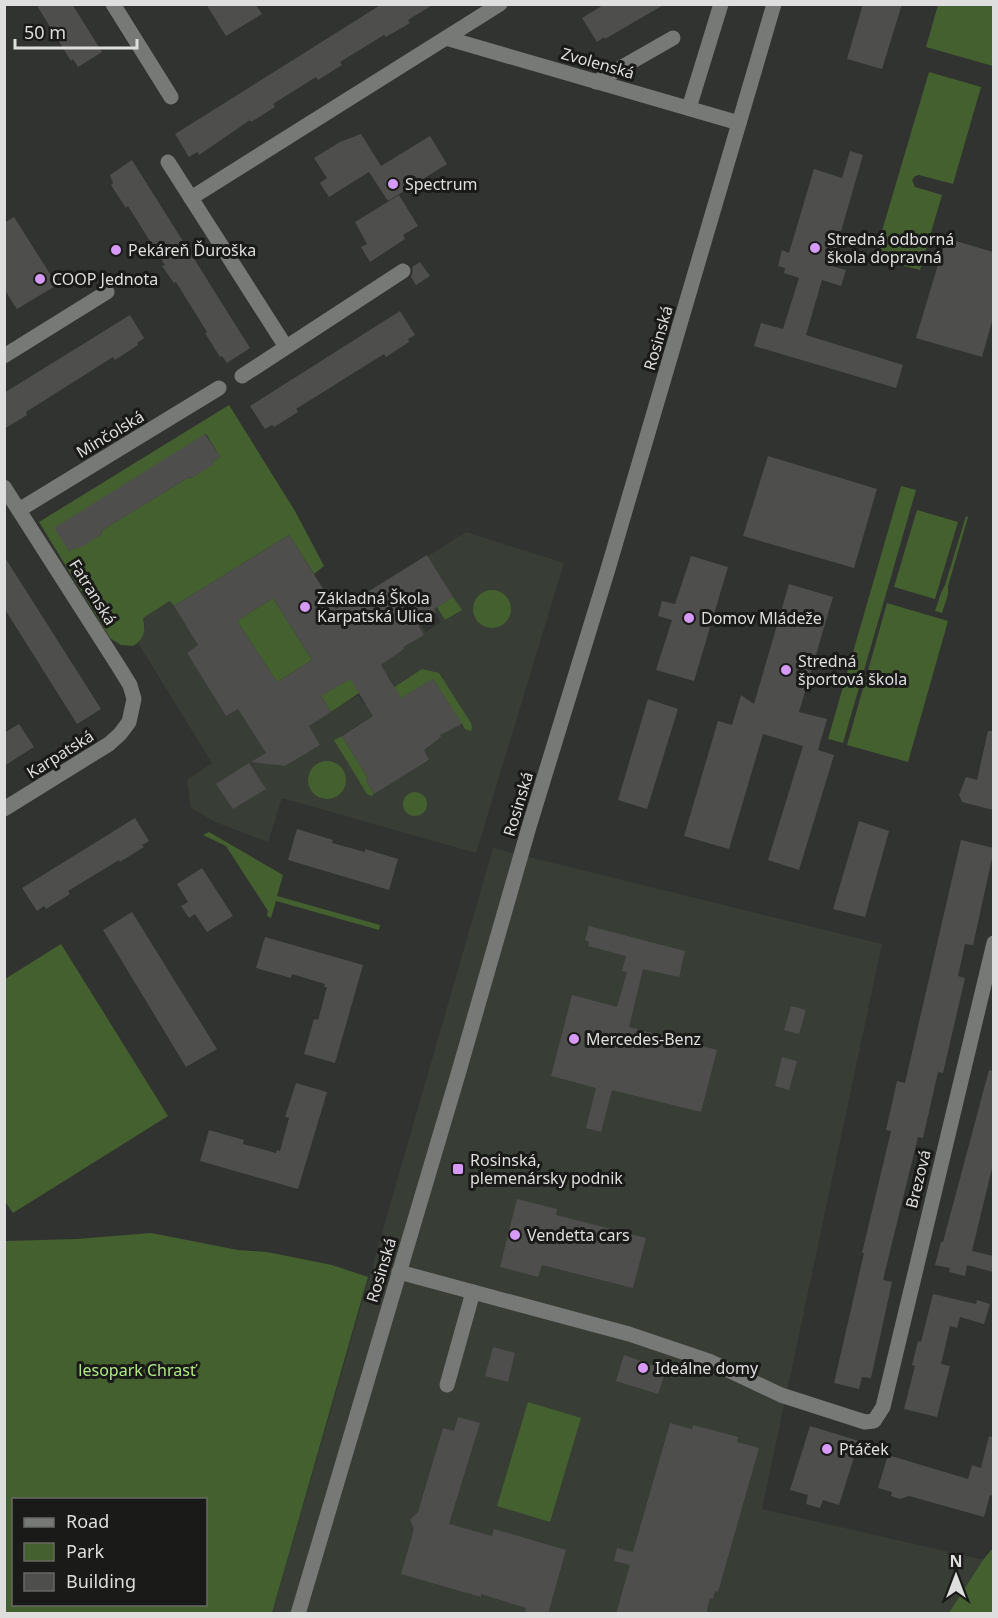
<svg xmlns="http://www.w3.org/2000/svg" width="998" height="1618" viewBox="0 0 998 1618" font-family="'Noto Sans',sans-serif">
  <rect width="100%" height="100%" fill="#313330"/>
  <g fill="#383d35">
    <path d="M466 532 564 563 476 853 282 798 268 842 215 822 191 808 187 780 212 763 138 643 142 638 145 626 143 618 171 601 198 645 187 653 226 716 251 701 246 721 274 765 285 766 320 745 309 726 358 695 364 704 372 700 379 712 335 740 372 796 375 795V793L428 761 430 762 421 746 440 738V735L460 724 465 729 439 673 387 692 386 690 394 685 387 674 371 667 385 663 384 659 403 649V646L422 635 424 636 415 621 418 619 426 632 441 622 433 609 437 607 445 620 461 610 428 556Z"/>
    <path d="M493 848 882 944 762 1509 984 1560 956 1613 272 1614Z"/>
  </g>
  <g fill="#44602f" fill-rule="evenodd">
    <path d="M938 5H993V66L926 47Z"/>
    <path d="M929 72 981 87 953 184 919 175 915 176 912 180 915 187 942 195 920 270 874 258Z"/>
    <path d="M229 405 295 511 324 566 314 574 289 535 174 606 170 601 143 618C146 630 144 640 133 646L121 645 110 638 39 522ZM206 434 220 457 212 462 213 464 190 479 189 477 101 531 102 534 78 548 77 547 69 551 55 528Z"/>
    <path d="M901 486 916 490 843 743 828 739Z"/>
    <path d="M917 510 958 522 935 599 894 587Z"/>
    <path d="M966 516 968 517 948 586V594L942 613 935 611 941 593 945 585Z"/>
    <circle cx="492" cy="609" r="19"/>
    <path d="M453 597 462 610 445 620 437 607Z"/>
    <path d="M273 598 312 660 277 682 237 621Z"/>
    <path d="M887 603 948 621 908 762 847 745Z"/>
    <path d="M422 669 439 673 471 723 472 728 471 731 465 729 433 679 394 703 387 692Z"/>
    <path d="M356 675 365 689 331 712 321 696Z"/>
    <path d="M342 736 368 778 366 780 374 794 372 796 367 794 334 740Z"/>
    <circle cx="327" cy="780" r="19"/>
    <circle cx="415" cy="804" r="12"/>
    <path d="M209 832 283 875 277 896 380 925 379 930 276 901 271 918 267 916 268 911 226 846 203 835Z"/>
    <path d="M61 944 168 1116 13 1213 4 1200 5 979Z"/>
    <path d="M151 1233 238 1250 267 1252 332 1265 368 1277 272 1613H5V1241L77 1239ZM14 1500H206V1604H14Z"/>
    <path d="M528 1402 581 1418 550 1522 497 1506Z"/>
    <path d="M993 1548V1613H949L983 1560Z"/>
  </g>
  <g fill="#4e4f4d" fill-rule="evenodd">
    <path d="M36 4H72L102 52 78 67 73 59 71 61Z"/>
    <path d="M206 4H255L262 14 226 36Z"/>
    <path d="M382 4H434L408 20 410 23 386 37 384 35 340 62 342 65 318 80 316 77 273 104 275 107 251 122 250 120 199 155 197 152 189 157 175 134Z"/>
    <path d="M605 4H665L605 39 604 37 597 42 582 18Z"/>
    <path d="M863 4H902L882 69 847 59Z"/>
    <path d="M361 134 381 166 430 136 447 164 388 201 369 172 329 197 320 183 327 178 314 158 340 142Z"/>
    <path d="M850 151 863 155 831 266 846 270 841 286 822 280 806 335 903 365 896 388 754 346 761 323 783 329 799 278 784 273 785 268 778 266 782 250 789 253 814 169 842 178Z"/>
    <path d="M132 160 250 348 227 363 222 356 220 357 205 333 207 332 176 282 174 283 162 266 165 265 128 206 126 208 111 185 113 183 110 175Z"/>
    <path d="M399 195 418 226 403 235 405 239 370 262 361 247 367 244 355 222Z"/>
    <path d="M14 217 57 285 17 309 4 289V223Z"/>
    <path d="M946 238 993 252V318L982 357 916 338Z"/>
    <path d="M420 262 430 276 416 285 411 277 413 271 412 267Z"/>
    <path d="M400 311 415 335 408 339 409 342 386 357 384 354 296 409 298 412 274 427 272 425 265 429 250 406Z"/>
    <path d="M130 315 144 338 137 343 138 345 115 360 113 357 26 412 27 415 4 429V393Z"/>
    <path d="M205 434 220 457 212 462 214 464 190 479 189 477 101 531 102 534 78 549 77 547 69 551 54 528Z"/>
    <path d="M768 456 877 489 854 568 743 536Z"/>
    <path d="M289 535 336 609 348 601 350 603 427 555 453 597 434 609 435 613 418 625 424 635 403 647 404 649 381 665 401 698 433 679 462 724 440 735 441 737 424 750 429 760 374 794 366 780 368 778 342 736 373 716 350 679 321 696 331 712 309 726 320 745 285 766 251 762 266 753 238 709 226 716 187 653 198 645 174 606ZM273 598 312 660 277 682 237 621Z"/>
    <path d="M4 556 101 709 77 724 4 608Z"/>
    <path d="M691 556 728 567 694 681 656 670 672 620 658 616 662 601 675 604Z"/>
    <path d="M789 584 833 597 799 712 827 719 818 750 834 755 799 870 768 860 803 746 763 734 729 849 684 836 718 721 732 725 741 695 754 704Z"/>
    <path d="M648 699 678 709 647 809 618 800Z"/>
    <path d="M19 724 34 747 4 766V733Z"/>
    <path d="M988 731H993V810L962 802 959 795 966 777 977 780Z"/>
    <path d="M249 763 266 789 233 809 216 784Z"/>
    <path d="M135 818 149 841 142 845 144 847 120 862 119 860 68 891 70 894 46 909 44 906 37 911 22 888Z"/>
    <path d="M859 821 889 831 865 917 833 909Z"/>
    <path d="M297 829 333 840 332 843 365 852V849L398 859 389 890 288 860Z"/>
    <path d="M961 840 993 848V854L973 945 965 944 958 976 965 978 943 1073 938 1072 923 1138 918 1137 883 1280 892 1282 871 1378 862 1377 859 1389 834 1383 864 1253H862L891 1131 886 1130 894 1095 897 1081 905 1083Z"/>
    <path d="M202 868 233 916 207 932 195 914 189 918 181 906 188 902 177 884Z"/>
    <path d="M132 912 217 1049 186 1067 103 930Z"/>
    <path d="M589 926 685 951 679 977 643 969 629 1027 717 1050 701 1112 612 1090 601 1132 586 1128 596 1088 551 1076 572 995 617 1007 627 972 622 971 626 956 588 946 589 942 585 940Z"/>
    <path d="M265 937 363 965 335 1063 304 1054 314 1019 318 1020 327 987H324L325 984 292 974 291 978 256 968Z"/>
    <path d="M791 1006 806 1010 799 1034 784 1030Z"/>
    <path d="M782 1057 797 1061 789 1090 775 1086Z"/>
    <path d="M989 1070 993 1071V1164L972 1251 993 1256V1272L967 1265 965 1276 949 1272 950 1268 935 1265 941 1242H943Z"/>
    <path d="M296 1083 327 1092 298 1189 200 1161 209 1130 244 1140 243 1144 276 1153 277 1150 280 1151 289 1118 285 1117Z"/>
    <path d="M517 1199 557 1209 556 1215 646 1238 633 1288 542 1265 538 1277 500 1267Z"/>
    <path d="M933 1294 976 1304 977 1300 990 1304 984 1324 960 1317 957 1328 950 1326 941 1364 950 1366 937 1417 904 1409 915 1366 912 1365 918 1341 921 1342Z"/>
    <path d="M493 1347 515 1353 508 1382 485 1376Z"/>
    <path d="M624 1355 666 1370 658 1394 616 1381Z"/>
    <path d="M458 1417 480 1423 449 1524 492 1536 494 1529 566 1550 548 1614H535L525 1611 526 1608 481 1594V1597L401 1574 414 1529 410 1520 418 1512 443 1428 454 1431Z"/>
    <path d="M670 1423 692 1429 693 1425 738 1437 737 1442 759 1448 718 1592 715 1591 713 1599 710 1598 706 1614H616L630 1565 614 1561 617 1548 633 1552Z"/>
    <path d="M810 1426 859 1441 839 1505 823 1500 820 1508 806 1504 808 1495 790 1490Z"/>
    <path d="M989 1436 993 1437V1496L990 1495 984 1517 909 1496 900 1499 891 1496 892 1492 878 1488 888 1455 968 1479 972 1465 981 1468Z"/>
  </g>
  <g fill="none" stroke-linecap="round" stroke-linejoin="round">
    <g stroke="#777976" stroke-width="15">
      <path d="M113 4 171 97"/>
      <path d="M446 38 739 123"/>
      <path d="M596 82 673 38"/>
      <path d="M689 108 721 4"/>
      <path d="M168 162 286 347"/>
      <path d="M191 198 500 4"/>
      <path d="M4 356 107 292"/>
      <path d="M242 376 403 271"/>
      <path d="M4 487 117 664 130 685 134 699 129 722 120 734 109 744 4 809"/>
      <path d="M19 510 219 388"/>
      <path d="M399 1272 629 1334 709 1361 781 1395 865 1422 874 1421 883 1407 994 943"/>
      <path d="M447 1385 473 1292"/>
    </g>
    <path stroke="#777976" stroke-width="15" d="M298 1614 459 1071 529 827 608 569 774 4"/>
  </g>
  <g fill="#d89af8" stroke="#1a1a19" stroke-width="2">
    <circle cx="393" cy="184" r="6"/>
    <circle cx="815" cy="248" r="6"/>
    <circle cx="116" cy="250" r="6"/>
    <circle cx="40" cy="279" r="6"/>
    <circle cx="305" cy="607" r="6"/>
    <circle cx="689" cy="618" r="6"/>
    <circle cx="786" cy="670" r="6"/>
    <circle cx="574" cy="1039" r="6"/>
    <rect x="452" y="1163" width="12" height="12" rx="3"/>
    <circle cx="515" cy="1235" r="6"/>
    <circle cx="643" cy="1368" r="6"/>
    <circle cx="827" cy="1449" r="6"/>
  </g>
  <g text-anchor="middle" stroke-width="6" stroke-linejoin="round" paint-order="stroke">
    <g font-size="16" fill="#dddedd" stroke="#1a1a19">
      <text transform="translate(598 63) rotate(16)" y="6">Zvolenská</text>
      <text transform="translate(658 338) rotate(-74)" y="6">Rosinská</text>
      <text transform="translate(110 434) rotate(-31)" y="6">Minčolská</text>
      <text transform="translate(93 592) rotate(58)" y="6">Fatranská</text>
      <text transform="translate(60 754) rotate(-32)" y="6">Karpatská</text>
      <text transform="translate(518 804) rotate(-73)" y="6">Rosinská</text>
      <text transform="translate(918 1179) rotate(-76)" y="6">Brezová</text>
      <text transform="translate(381 1270) rotate(-73)" y="6">Rosinská</text>
    </g>
    <g font-size="16" fill="#dddedd" stroke="#1a1a19" text-anchor="start">
      <text x="405" y="190">Spectrum</text>
      <text x="827" y="245">Stredná odborná<tspan x="827" dy="18">škola dopravná</tspan></text>
      <text x="128" y="256">Pekáreň Ďuroška</text>
      <text x="52" y="285">COOP Jednota</text>
      <text x="317" y="604">Základná Škola<tspan x="317" dy="18">Karpatská Ulica</tspan></text>
      <text x="701" y="624">Domov Mládeže</text>
      <text x="798" y="667">Stredná<tspan x="798" dy="18">športová škola</tspan></text>
      <text x="586" y="1045">Mercedes-Benz</text>
      <text x="470" y="1166">Rosinská,<tspan x="470" dy="18">plemenársky podnik</tspan></text>
      <text x="527" y="1241">Vendetta cars</text>
      <text x="655" y="1374">Ideálne domy</text>
      <text x="839" y="1455">Ptáček</text>
    </g>
    <g font-size="16" fill="#aee984" stroke="#1a1a19">
      <text x="137" y="1376">lesopark Chrasť</text>
    </g>
  </g>
  <rect width="998" height="1618" fill="none" stroke="#dddedd" stroke-width="12"/>
  <rect x="12" y="1498" width="195" height="108" fill="#1a1a19" stroke="#686867" stroke-width="1.5"/>
  <rect x="24" y="1518" width="30" height="9" fill="#777976" stroke="#686867" stroke-width="1.5"/>
  <text x="66" y="1528" font-size="18" fill="#dddedd">Road</text>
  <rect x="24" y="1543" width="30" height="18" fill="#44602f" stroke="#686867" stroke-width="1.5"/>
  <text x="66" y="1558" font-size="18" fill="#dddedd">Park</text>
  <rect x="24" y="1573" width="30" height="18" fill="#4e4f4d" stroke="#686867" stroke-width="1.5"/>
  <text x="66" y="1588" font-size="18" fill="#dddedd">Building</text>
  <g transform="translate(956 1576)" stroke="#1a1a19" stroke-width="4.5" paint-order="stroke">
  <path d="M0-4.5L10 22L0 15L-10 22Z" fill="#dddedd"/>
  <text y="-9" font-size="16" font-weight="bold" text-anchor="middle" fill="#dddedd">N</text>
  </g>
  <path d="M15 39v9h122v-9" fill="none" stroke="#dddedd" stroke-width="3"/>
  <text x="24" y="39" font-size="18" fill="#dddedd" stroke="#1a1a19" stroke-width="4.5" paint-order="stroke">50 m</text>
</svg>
